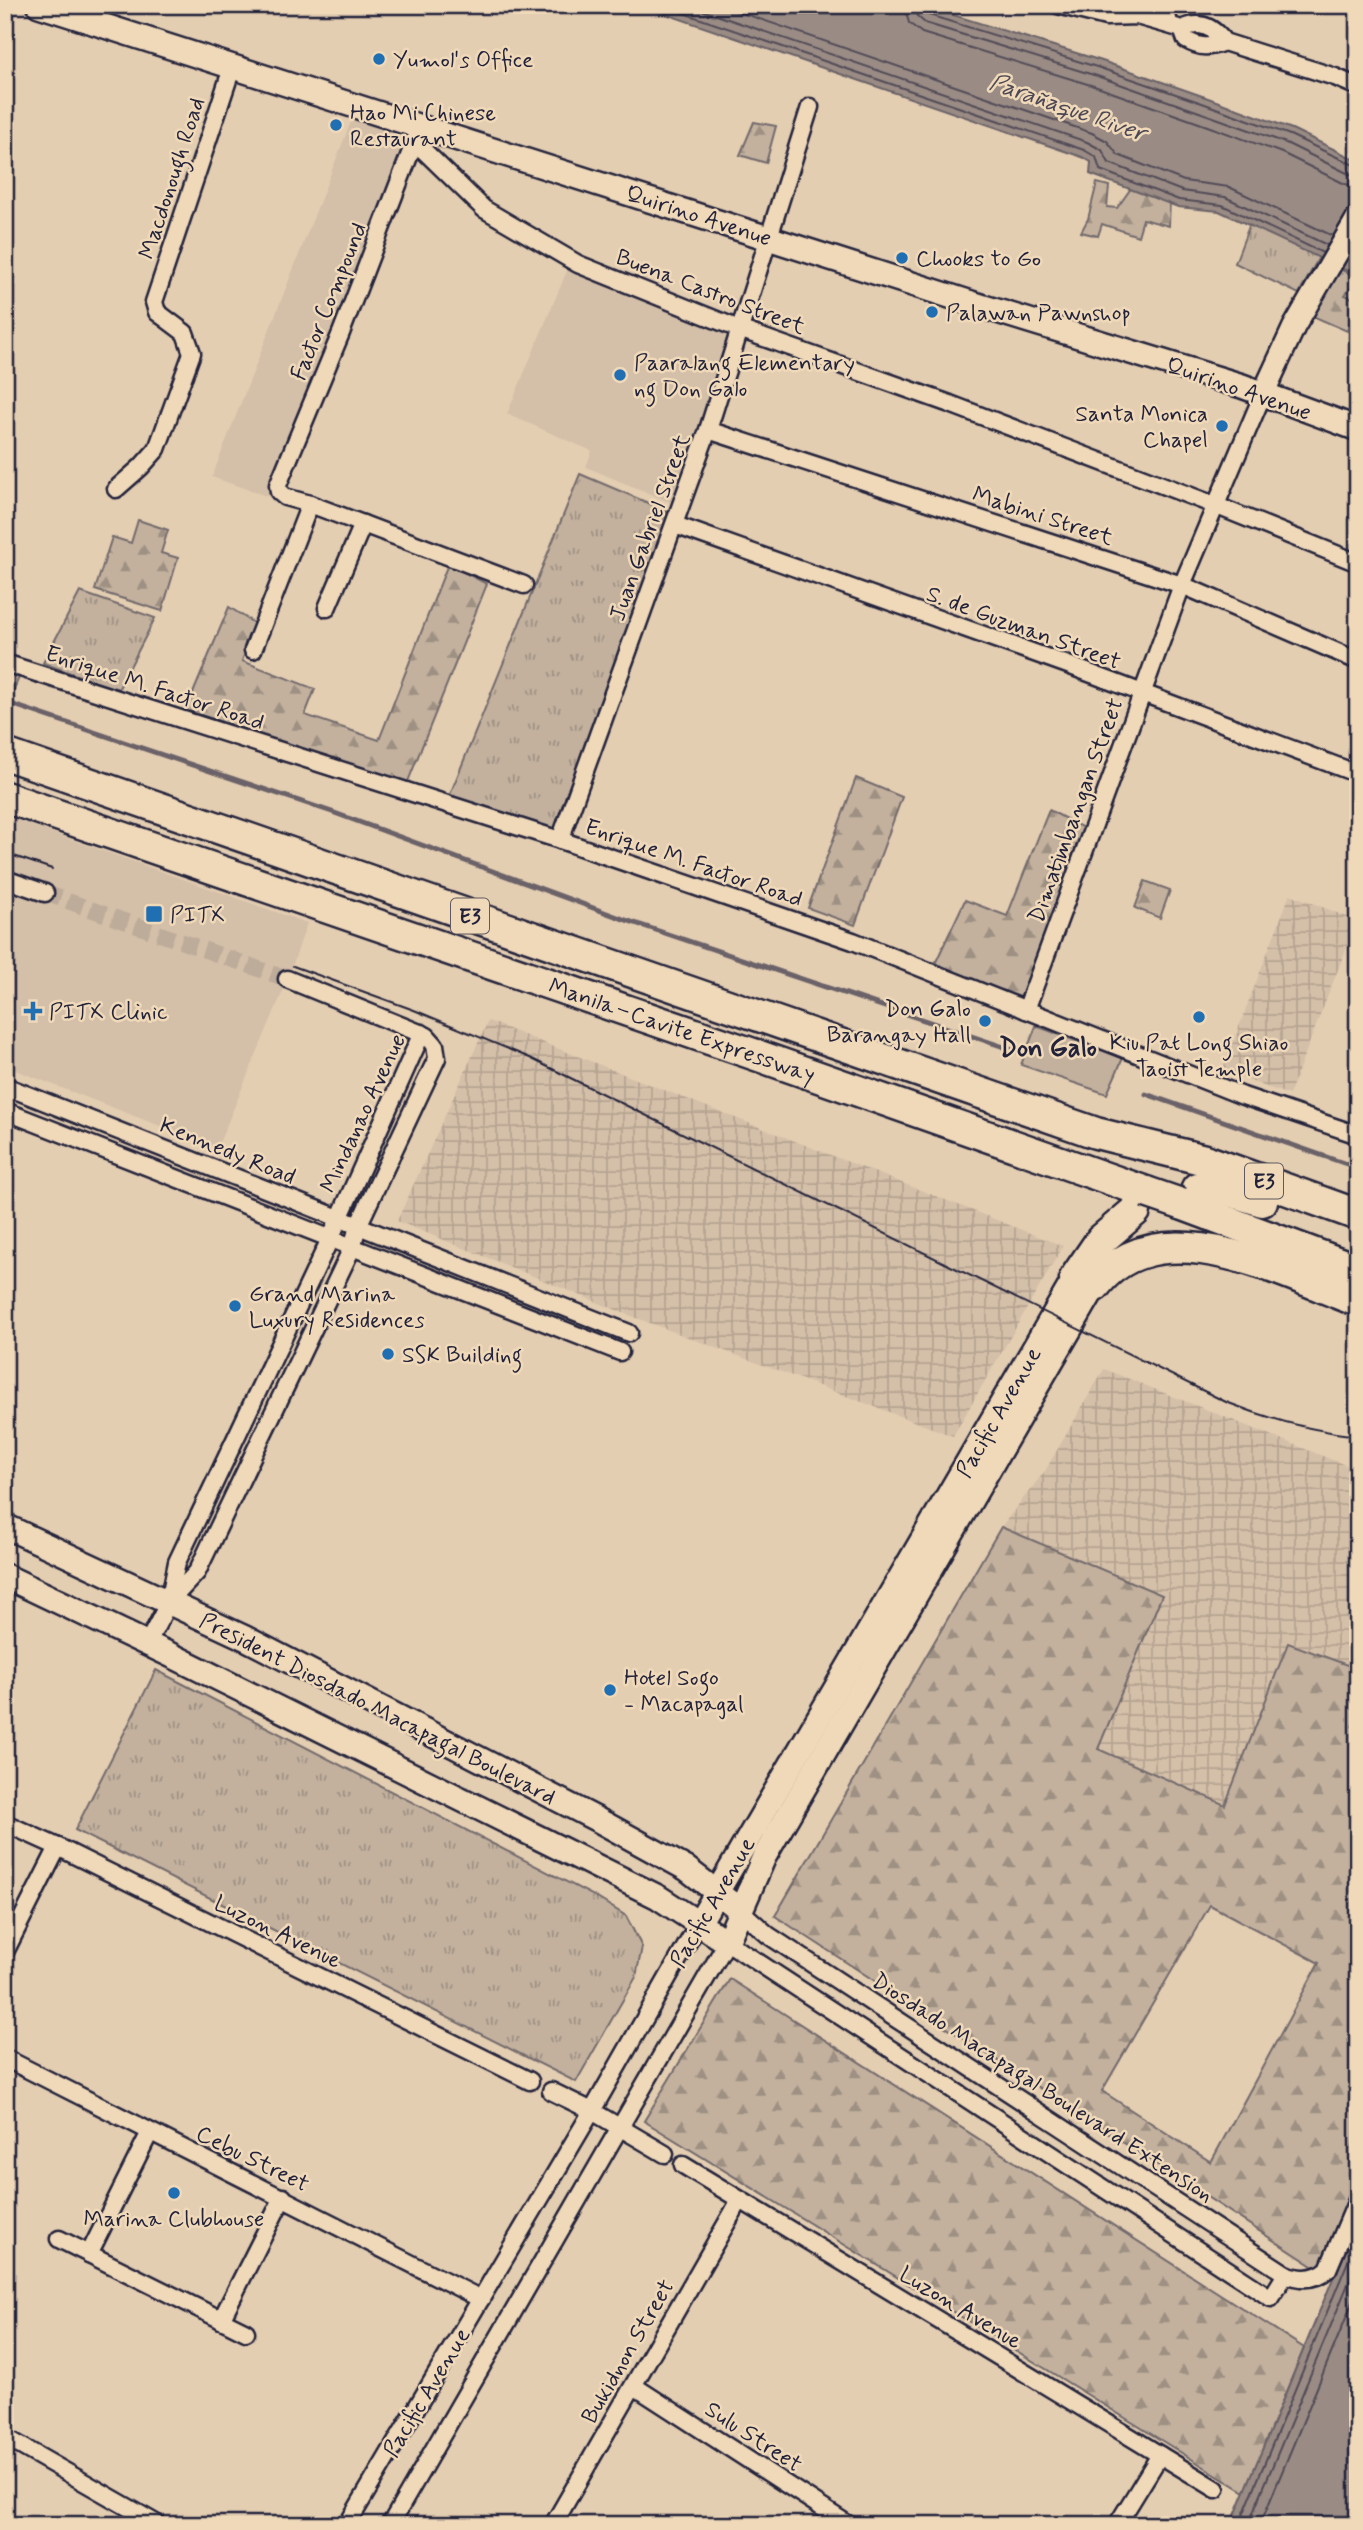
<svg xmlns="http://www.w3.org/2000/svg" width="1363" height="2530" viewBox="0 0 1363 2530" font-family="Mynerve,sans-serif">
  <defs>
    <pattern id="industrial-grid" width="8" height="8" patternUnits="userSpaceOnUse" patternTransform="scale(1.75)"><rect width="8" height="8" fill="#d4bfa8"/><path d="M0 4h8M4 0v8" fill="none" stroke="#b6a492"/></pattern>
    <pattern id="grass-tufts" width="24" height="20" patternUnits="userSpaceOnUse" patternTransform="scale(1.75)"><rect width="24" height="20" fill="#c3b19e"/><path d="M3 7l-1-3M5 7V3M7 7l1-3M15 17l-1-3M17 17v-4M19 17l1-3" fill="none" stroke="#9e9082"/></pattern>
    <pattern id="forest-firs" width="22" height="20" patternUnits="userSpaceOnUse" patternTransform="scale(1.75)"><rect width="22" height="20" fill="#c3b19e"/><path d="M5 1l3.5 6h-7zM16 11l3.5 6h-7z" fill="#9e9082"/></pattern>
  </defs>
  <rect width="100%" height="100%" fill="#e4ceb2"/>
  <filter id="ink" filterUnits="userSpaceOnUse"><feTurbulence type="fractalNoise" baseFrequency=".0143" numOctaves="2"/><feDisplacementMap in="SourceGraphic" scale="14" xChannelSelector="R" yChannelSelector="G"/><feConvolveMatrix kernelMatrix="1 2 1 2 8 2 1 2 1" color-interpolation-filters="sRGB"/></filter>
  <g filter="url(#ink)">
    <g fill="#d4bfa8">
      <path d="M352 119 410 137 269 497 212 477Z"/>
      <path d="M569 266 729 335 674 504 586 467 592 451 507 414Z"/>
      <path d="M5 816 307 923 286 984 217 1148 5 1066Z"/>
    </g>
    <g fill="url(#industrial-grid)">
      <path d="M1290 894 1357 921 1289 1095 1222 1071Z"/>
      <path d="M488 1021 1063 1246 953 1436 631 1316 397 1221Z"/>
      <path d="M1104 1369 1358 1470V1669L1288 1643 1225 1806 1098 1749 1162 1595 1001 1527 1045 1471Z"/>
    </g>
    <g fill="url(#grass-tufts)" stroke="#726a6c" stroke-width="2">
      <path d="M1254 213 1320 255 1299 294 1235 263Z"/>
      <path d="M580 474 672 513 554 832 449 797Z"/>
      <path d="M80 592 155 618 118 690 43 663Z"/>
      <path d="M156 1670 594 1896 626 1916 642 1947 636 1977 576 2082 75 1830Z"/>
    </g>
    <g fill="url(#forest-firs)" stroke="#726a6c" stroke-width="2" fill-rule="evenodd">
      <path d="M754 122 776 126 766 163 740 155Z"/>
      <path d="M1097 183 1109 186 1107 207 1117 208 1132 187 1170 197 1169 226 1143 219 1138 236 1102 224 1098 236 1081 232 1088 219Z"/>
      <path d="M1336 267 1358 278 1345 295 1358 300 1347 331 1308 314Z"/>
      <path d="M138 520 168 530 161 553 178 558 162 611 95 590 112 537 131 543Z"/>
      <path d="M448 564 487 584 407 784 186 710 229 607 255 624 242 661 315 689 305 715 379 740Z"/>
      <path d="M5 663 22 670 10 699 5 698Z"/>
      <path d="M856 778 902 797 855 925 808 908Z"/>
      <path d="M1049 810 1089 831 1024 1002 934 966 965 900 1007 916Z"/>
      <path d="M1145 881 1170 890 1160 918 1135 908Z"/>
      <path d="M1001 1527 1162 1595 1098 1749 1225 1805 1288 1643 1358 1669V2218L1333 2279 775 1916ZM1210 1905 1319 1963 1211 2162 1102 2091Z"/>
      <path d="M730 1979 1304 2348 1245 2492 644 2121Z"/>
    </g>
    <path fill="#c3b19e" stroke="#726a6c" stroke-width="2" d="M1036 1026 1123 1058 1107 1094 1021 1065Z"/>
    <g fill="#9a8c84" stroke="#6a6267" stroke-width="2">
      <path d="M651 5H921L1102 61 1208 98 1292 129 1358 161V276L1219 211 1178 207 1090 174 1091 162 1082 157 654 10Z"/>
      <path d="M1358 2218V2525H1231Z"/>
    </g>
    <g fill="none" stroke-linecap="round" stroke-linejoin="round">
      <g stroke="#524c58" stroke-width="2">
        <path d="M660 5 1084 150 1096 157 1100 170 1179 200 1222 205 1323 253"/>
        <path d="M687 5 1087 142 1102 150 1109 163 1182 191 1225 197 1327 245"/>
        <path d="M719 5 1092 133 1107 141 1118 155 1184 181 1229 187 1333 236"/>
        <path d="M904 5 909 23 922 33 1094 86 1199 123 1282 153 1345 184 1358 186"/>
        <path d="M914 5 917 16 925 23 1097 76 1202 113 1286 143 1349 174 1358 176"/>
        <path d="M923 5 924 11 929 15 1100 68 1205 104 1290 135 1358 167"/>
        <path d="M1239 2525 1358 2237"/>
        <path d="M1248 2525 1358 2260"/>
        <path d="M1260 2525 1358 2289"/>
      </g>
      <g stroke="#6a6267" stroke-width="5">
        <path d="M5 702 332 812 626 920 1019 1052"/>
        <path d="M1146 1094 1358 1168"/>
      </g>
      <path stroke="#bdac9a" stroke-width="16" stroke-dasharray="16 8" stroke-linecap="butt" d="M45 893 287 979"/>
      <g stroke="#22223b" stroke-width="21">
        <g id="minor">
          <path d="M1058 5 1106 17 1137 16 1182 29C1200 20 1213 27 1224 42L1335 77 1358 87"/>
          <path d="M1165 5 1169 24"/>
          <path d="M1182 29 1186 40C1200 48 1209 48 1224 42"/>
          <path d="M418 133 341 333 278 485 279 492 285 497 310 504 524 585"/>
          <path d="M415 142 484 209 578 264 739 329 950 404 1217 506 1358 563"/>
          <path d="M708 430 1182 585 1358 661"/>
          <path d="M116 489 141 467 157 449 192 353 185 333 157 312 154 302 232 68"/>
          <path d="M675 525 1068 665 1358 774"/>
          <path d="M327 608 363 524"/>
          <path d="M253 650 310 504"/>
          <path d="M5 663 560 840 853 941 1243 1096 1358 1135"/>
          <path d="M560 840 708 430 810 107"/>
          <path d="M5 879 45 893"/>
          <path d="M1026 1010 1182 585 1263 394"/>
          <path d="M5 1086 629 1333"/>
          <path d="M5 1111 620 1352"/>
          <path d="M169 1602 197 1572 352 1248 358 1226 437 1058 435 1045 427 1036 287 979"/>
          <path d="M147 1644 169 1602 177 1562 330 1239 422 1033"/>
          <path d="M5 1823 58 1847 530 2081"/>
          <path d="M740 1910 768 1935 1286 2274C1301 2280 1316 2280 1328 2269L1358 2198"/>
          <path d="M5 1952 58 1847"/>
          <path d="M5 2058 481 2299"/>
          <path d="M551 2091 592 2111 665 2154"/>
          <path d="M683 2165 1216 2489"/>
          <path d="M59 2239 246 2332"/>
          <path d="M89 2254 150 2132"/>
          <path d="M221 2320 283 2197"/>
          <path d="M634 2386 849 2525"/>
          <path d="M5 2437 159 2525"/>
          <path d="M347 2525 592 2111 699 1923"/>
          <path d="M390 2525 727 1942 1271 2298 1286 2274"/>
          <path d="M553 2525 740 2200"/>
          <path d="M1117 2525 1160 2455"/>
        </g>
      </g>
      <g stroke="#22223b" stroke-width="26">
        <path id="tertiary" d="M1263 394 1294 327 1358 217"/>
      </g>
      <g stroke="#22223b" stroke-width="28">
        <g id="secondary">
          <path d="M39 5 984 307 1242 386 1358 429"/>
          <path d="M5 1526 245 1638 598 1820 687 1869 740 1910"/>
          <path d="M5 1576 177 1658 658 1897 727 1942 764 1857 1095 1286"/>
          <path d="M699 1923 1075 1278"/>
        </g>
      </g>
      <g stroke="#22223b" stroke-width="35">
        <g id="motorway">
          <path d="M5 754 1096 1133 1205 1160 1358 1215"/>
          <path id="s1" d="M5 797 759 1056 1146 1192"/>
          <path d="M1197 1188 1223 1189 1262 1201"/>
          <path d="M1181 1204 1358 1270"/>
          <path d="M1075 1278 1101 1240 1135 1211"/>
          <path d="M1095 1286C1157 1204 1285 1274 1358 1301"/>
        </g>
      </g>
      <use href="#minor" stroke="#f0d9b9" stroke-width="16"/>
      <use href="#tertiary" stroke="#f0d9b9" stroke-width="21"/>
      <use href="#secondary" stroke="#f0d9b9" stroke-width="23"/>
      <use href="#motorway" stroke="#f0d9b9" stroke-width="30"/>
      <g stroke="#22223b" stroke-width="2">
        <path d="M5 853 52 869"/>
        <path d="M293 966 414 1010 530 1058 1226 1402C1269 1419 1312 1431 1358 1436"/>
      </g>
      <g stroke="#22223b" stroke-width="35" stroke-linecap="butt">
        <path id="motorway-bridge" d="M1146 1192 1181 1204"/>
      </g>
      <use href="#motorway-bridge" stroke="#f0d9b9" stroke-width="30"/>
    </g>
  </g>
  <g fill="#1f6fb2" stroke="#f0d9b9" stroke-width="2.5">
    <circle cx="379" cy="59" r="7"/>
    <circle cx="336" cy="125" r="7"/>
    <circle cx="902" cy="258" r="7"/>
    <circle cx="932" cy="312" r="7"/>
    <circle cx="620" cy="375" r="7"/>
    <circle cx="1222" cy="426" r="7"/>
    <rect x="145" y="905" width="18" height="18" rx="3.5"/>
    <path d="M29.5 1000.5h7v7h7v7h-7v7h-7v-7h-7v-7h7z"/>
    <circle cx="1199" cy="1017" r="7"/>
    <circle cx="985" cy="1021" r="7"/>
    <circle cx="235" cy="1306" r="7"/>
    <circle cx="388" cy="1354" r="7"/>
    <circle cx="610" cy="1690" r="7"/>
    <circle cx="174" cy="2193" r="7"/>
  </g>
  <g text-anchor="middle" stroke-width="5" stroke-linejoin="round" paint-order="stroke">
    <g fill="#f0d9b9" stroke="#605961" stroke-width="2">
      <rect x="451" y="898.5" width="38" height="35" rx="5"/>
      <rect x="1245" y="1163.5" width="38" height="35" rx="5"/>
    </g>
    <g font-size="21" font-weight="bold" fill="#22223b">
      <text x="470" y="923">E3</text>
      <text x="1264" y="1188">E3</text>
    </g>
    <g font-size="23" fill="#22223b" stroke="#f0d9b9" text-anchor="start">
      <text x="393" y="67">Yumol's Office</text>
      <text x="350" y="120">Hao Mi Chinese<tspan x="350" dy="26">Restaurant</tspan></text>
      <text x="916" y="266">Chooks to Go</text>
      <text x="946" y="320">Palawan Pawnshop</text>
      <text x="634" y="370">Paaralang Elementary<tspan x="634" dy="26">ng Don Galo</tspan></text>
      <text x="1208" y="421" text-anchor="end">Santa Monica<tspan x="1208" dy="26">Chapel</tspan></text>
      <text x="170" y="922">PITX</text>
      <text x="971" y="1016" text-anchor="end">Don Galo<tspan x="971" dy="26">Barangay Hall</tspan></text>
      <text x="49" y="1019">PITX Clinic</text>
      <text x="1199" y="1050" text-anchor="middle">Kiu Pat Long Shiao<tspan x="1199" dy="26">Taoist Temple</tspan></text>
      <text x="249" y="1301">Grand Marina<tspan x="249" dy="26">Luxury Residences</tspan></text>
      <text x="402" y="1362">SSK Building</text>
      <text x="624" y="1685">Hotel Sogo<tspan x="624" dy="26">- Macapagal</tspan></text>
      <text x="174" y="2226" text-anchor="middle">Marina Clubhouse</text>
    </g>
    <g font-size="23" fill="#22223b" stroke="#f0d9b9">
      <text transform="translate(171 178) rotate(-72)" y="8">Macdonough Road</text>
      <text transform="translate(699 215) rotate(18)" y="8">Quirino Avenue</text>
      <text transform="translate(711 291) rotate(21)" y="8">Buena Castro Street</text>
      <text transform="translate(328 301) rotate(-68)" y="8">Factor Compound</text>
      <text transform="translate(1239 388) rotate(19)" y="8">Quirino Avenue</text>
      <text transform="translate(1043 515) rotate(18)" y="8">Mabini Street</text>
      <text transform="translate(649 527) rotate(-70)" y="8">Juan Gabriel Street</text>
      <text transform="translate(1024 627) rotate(20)" y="8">S. de Guzman Street</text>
      <text transform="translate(155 687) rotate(18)" y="8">Enrique M. Factor Road</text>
      <text transform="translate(1075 810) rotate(-70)" y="8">Dimatimbangan Street</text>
      <text transform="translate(694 862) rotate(19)" y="8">Enrique M. Factor Road</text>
      <text dy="8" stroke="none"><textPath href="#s1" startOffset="716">Manila–Cavite Expressway</textPath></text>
      <text transform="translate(362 1113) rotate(-65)" y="8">Mindanao Avenue</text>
      <text transform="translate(228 1150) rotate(22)" y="8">Kennedy Road</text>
      <text transform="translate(998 1412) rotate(-60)" y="8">Pacific Avenue</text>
      <text transform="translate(378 1708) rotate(27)" y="8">President Diosdado Macapagal Boulevard</text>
      <text transform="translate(712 1902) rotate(-60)" y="8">Pacific Avenue</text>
      <text transform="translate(278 1931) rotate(26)" y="8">Luzon Avenue</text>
      <text transform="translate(1043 2087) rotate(33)" y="8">Diosdado Macapagal Boulevard Extension</text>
      <text transform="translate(253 2158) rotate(26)" y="8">Cebu Street</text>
      <text transform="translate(961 2307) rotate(31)" y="8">Luzon Avenue</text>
      <text transform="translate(627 2351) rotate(-60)" y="8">Bukidnon Street</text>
      <text transform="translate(426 2392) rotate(-59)" y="8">Pacific Avenue</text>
      <text transform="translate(754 2436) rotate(33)" y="8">Sulu Street</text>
    </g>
    <g font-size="24" font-style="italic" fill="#4c4755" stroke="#f0d9b9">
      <text transform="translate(1068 107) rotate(19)" y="8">Parañaque River</text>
    </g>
    <g font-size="26" font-weight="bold" fill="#22223b" stroke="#f0d9b9">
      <text x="1048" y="1056">Don Galo</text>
    </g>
  </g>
  <rect width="1363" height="2530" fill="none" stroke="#f0d9b9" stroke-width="28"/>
  <rect x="14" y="14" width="1335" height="2502" fill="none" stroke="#22223b" stroke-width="2.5" filter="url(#ink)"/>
</svg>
